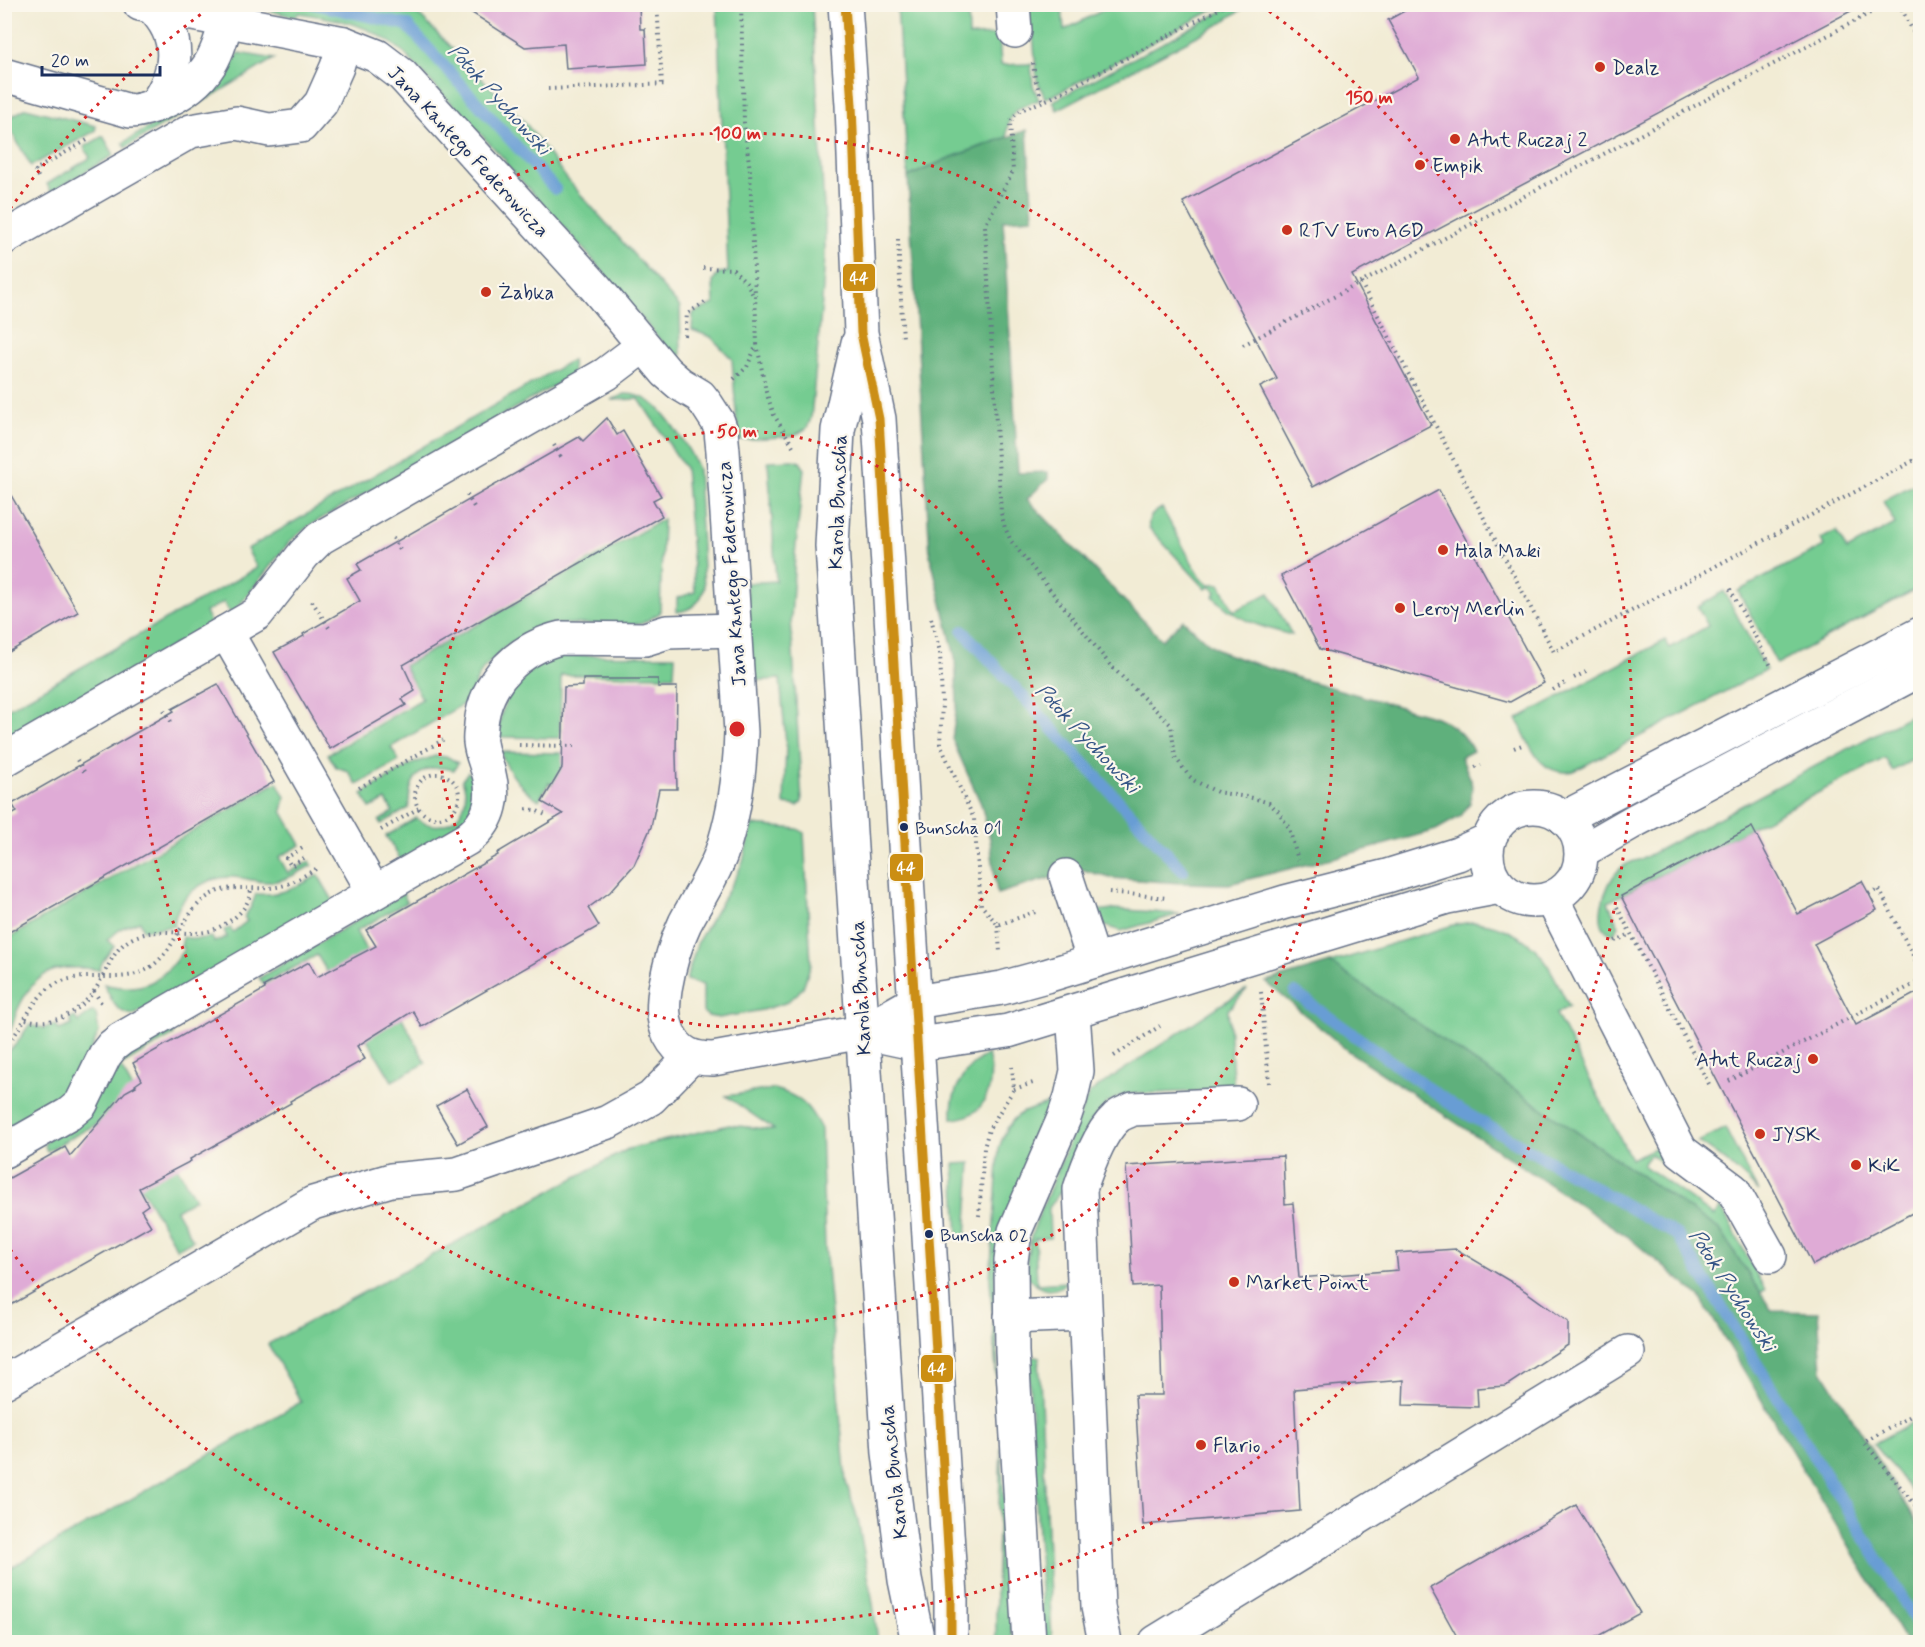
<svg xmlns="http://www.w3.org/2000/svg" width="1925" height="1647" viewBox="0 0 1925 1647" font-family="Mynerve,sans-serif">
  <rect width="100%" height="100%" fill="#fbf7ec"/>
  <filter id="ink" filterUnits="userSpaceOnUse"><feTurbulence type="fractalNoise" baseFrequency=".0167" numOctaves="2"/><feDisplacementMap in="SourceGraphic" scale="12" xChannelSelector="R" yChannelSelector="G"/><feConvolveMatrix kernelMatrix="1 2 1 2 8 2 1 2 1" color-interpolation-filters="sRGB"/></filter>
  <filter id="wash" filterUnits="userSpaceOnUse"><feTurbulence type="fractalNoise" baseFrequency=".008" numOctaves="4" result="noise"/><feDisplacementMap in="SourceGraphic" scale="24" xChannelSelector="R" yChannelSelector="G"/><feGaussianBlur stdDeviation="1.35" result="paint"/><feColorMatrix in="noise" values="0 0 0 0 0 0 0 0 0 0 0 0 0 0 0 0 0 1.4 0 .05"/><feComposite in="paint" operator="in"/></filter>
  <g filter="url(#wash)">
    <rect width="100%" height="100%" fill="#f2ecd5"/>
    <g fill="#74cc91" stroke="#487e78" stroke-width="1.5">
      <path d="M405 4 413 9 524 121 567 179 680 307 681 355 675 358 587 253 505 163 506 161 401 50C366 23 341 20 299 13L295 17 271 11 268 5Z"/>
      <path d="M717 5H812L825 224V257L822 302 811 418 807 428 794 436 738 440 732 359 711 337 692 330 693 313 714 304 713 282 718 273 728 272Z"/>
      <path d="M897 5H968L969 36 999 35 1001 65 1031 64 1033 85 1039 100C1017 107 1007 112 1007 137L947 159 908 177Z"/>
      <path d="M1029 5H1062L1064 30 1113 5H1222L1054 95 1045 98 1037 80 1033 35H1030Z"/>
      <path d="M1234 5H1248L1218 25 1057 110 1053 101Z"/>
      <path d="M239 53 274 59 125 148 123 143 214 88Z"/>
      <path d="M26 108 96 126 95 131 31 166 5 120Z"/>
      <path d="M103 136 114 155 51 192 47 184 90 158 84 147Z"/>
      <path d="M572 360 573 375 310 525 290 541 235 611 230 613 224 602 205 612 211 624 5 743 4 711 257 568 247 549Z"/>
      <path d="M625 394C634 394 644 397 652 403 666 412 693 454 698 470L704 588C701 603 692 610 677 612V598L695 592 685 468 639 399 611 400Z"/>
      <path d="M794 460 800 462 804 468 795 555 791 619 802 802 798 806 784 804 786 743 780 679 752 681 746 583 776 581 768 461Z"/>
      <path d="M1920 481V587L1777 664 1738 591 1824 546 1821 539 1836 531 1847 550 1895 524 1883 501Z"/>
      <path d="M1162 508 1200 577 1209 584H1220L1234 611 1269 593 1292 635C1261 627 1235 620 1213 596L1216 592 1210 586 1206 589 1149 528C1147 517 1153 513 1162 508Z"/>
      <path d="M663 519 660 613 641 624H550L532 630 505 647 483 669 477 680 470 697 465 703 391 747 399 761 357 785 348 771 336 767 328 754 422 699 404 666Z"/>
      <path d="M1724 591 1766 670 1574 771C1539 778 1530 745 1517 719L1665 640 1670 648 1708 626 1698 607Z"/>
      <path d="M565 655 675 656 674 676 561 675 560 738 497 737C502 694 522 666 565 655Z"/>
      <path d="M1920 710V756L1892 771 1885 758 1608 902 1619 926 1613 934C1589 929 1606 883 1617 872 1623 864 1633 861 1642 859Z"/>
      <path d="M500 752 564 753V770L555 786 549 783 539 800C520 788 509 773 500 752Z"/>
      <path d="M435 756 448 757 458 763 454 770C422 762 408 776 409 808L381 824 379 821 393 812 386 800 370 808 362 794 412 764Z"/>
      <path d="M468 772 475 779 478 800 467 821 402 862 386 836 416 818C444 839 476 812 462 780Z"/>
      <path d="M277 782 285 797 282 811 301 845 279 857 288 873 310 861 312 865C298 873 285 881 269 882 256 883 245 877 232 877 204 877 176 896 174 926L143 930 140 921 122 928 107 940 114 946 103 961 99 970C59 963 36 969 18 1009 12 1022 15 1026 5 1039V940Z"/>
      <path d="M752 825 798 829 804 833 811 964 803 987 797 994 785 1003 762 1010 719 1018 708 1016 703 1012V985L686 980 698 941 736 877 743 861Z"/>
      <path d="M318 875 334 902 134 1015C115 1013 111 999 104 984 143 994 163 981 184 949L181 947 183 937 197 939 212 937 214 942 227 937 224 930 230 928 233 932 247 921 244 917 251 907 256 894C280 896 298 887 318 875Z"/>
      <path d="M403 893 407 902 356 931 426 1063 392 1081 317 955 264 984 259 978Z"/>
      <path d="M1113 909 1180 914 1121 931 1105 926 1095 911Z"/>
      <path d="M1472 922C1484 922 1494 925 1504 929 1545 946 1550 970 1569 1006L1556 1014 1631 1159 1658 1146 1668 1167 1650 1154 1643 1165 1714 1216 1721 1207 1765 1290 1760 1293 1720 1230 1330 963 1453 925Z"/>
      <path d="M1247 989 1228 1010 1234 1090 1129 1094 1120 1096 1107 1103 1091 1121 1063 1188 1049 1208 1050 1238 1035 1239 1037 1284 1068 1282C1052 1295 1039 1291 1027 1276V1258L1032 1233 1089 1093 1222 1004Z"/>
      <path d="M93 1011 96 1014 99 1032 71 1095 13 1130 5 1116 4 1056 17 1043 29 1025 44 1028 56 1025 59 1030 72 1025 70 1019 75 1017 78 1022Z"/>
      <path d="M170 1026 174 1035 120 1066 195 1199 176 1210 193 1240 177 1249 102 1121 47 1151 44 1144 121 1057Z"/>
      <path d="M988 1054C995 1084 988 1117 952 1119 950 1091 964 1067 988 1054Z"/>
      <path d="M773 1089C799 1095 809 1105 821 1129L825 1245 846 1482 858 1520 873 1603 878 1642H5V1571L301 1402 268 1344 628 1149 729 1125 775 1130 726 1096Z"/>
      <path d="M1051 1102 1036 1142 995 1275 999 1417 990 1279 999 1148C1004 1134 1010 1118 1024 1112 1033 1108 1042 1107 1051 1102Z"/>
      <path d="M1725 1128 1758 1192C1741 1171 1720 1157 1698 1142Z"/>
      <path d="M971 1163 966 1237 958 1238 954 1164Z"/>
      <path d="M1028 1357H1039L1052 1642H1044Z"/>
      <path d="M1920 1418V1502L1873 1444Z"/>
      <path d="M1001 1448 1012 1642H996V1591Z"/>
    </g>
    <g fill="#5fb07b" stroke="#3d706c" stroke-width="1.5">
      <path d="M1027 130 1033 218 1003 220 1018 473 1048 472V479L1027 499 1162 640 1183 620 1208 643 1222 652 1238 658 1301 679 1436 717C1453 725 1464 734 1473 751L1461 757 1471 780 1472 789 1470 803 1461 816 1436 830 1372 848 1229 884 1180 883 1110 878 1080 869 997 894 990 839 981 804 952 739 957 704 955 657 930 555 908 177 947 159Z"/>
      <path d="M1330 963 1720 1230 1772 1311 1818 1312 1822 1370 1920 1528V1642H1906L1700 1297 1627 1236 1348 1051 1266 982Z"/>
    </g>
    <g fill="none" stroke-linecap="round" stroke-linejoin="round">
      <g stroke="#679dd4" stroke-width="12">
        <path d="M314 4 407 25 555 189"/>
        <path d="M963 631 1183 871"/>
        <path d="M1295 993 1455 1107 1677 1235 1920 1627"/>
      </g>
    </g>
    <g id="blocks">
      <g fill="#dfabd6">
        <path d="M458 4H639L640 29H645L647 64 566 69 564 44 525 47Z"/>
        <path d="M1417 4H1864L1352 275 1431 425 1313 487 1260 387 1277 379 1183 202 1419 77 1388 20Z"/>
        <path d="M607 418 617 435 623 431 661 496 653 500 662 516 403 665 415 691 402 699 406 705 330 749 274 652 304 636 303 634 360 601 347 578 361 570 357 564 579 437 583 441Z"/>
        <path d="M4 483 78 612 4 655Z"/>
        <path d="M1439 490 1544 683 1510 702 1320 649 1281 576Z"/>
        <path d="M583 679H658V687H677L676 755 677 789H659L651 827 634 865 610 892 588 908 599 926 422 1027 413 1011 357 1046 365 1059 290 1101 291 1103 190 1159 191 1161 139 1188 148 1205 141 1210 151 1226 4 1309V1181L65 1147 70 1156 125 1092 136 1086 135 1085 142 1080 133 1063 265 989 264 986 309 962 317 977 376 946 366 930 498 855 497 853 563 814 542 802 562 768 564 687 583 686Z"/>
        <path d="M218 684 274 782 4 935V819L17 812 12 804 174 711 172 709Z"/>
        <path d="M1752 827 1798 914 1862 881 1869 894 1877 910 1814 944 1856 1025 1920 991V1209L1813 1265 1621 896Z"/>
        <path d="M467 1089 488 1127 458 1144 436 1106Z"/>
        <path d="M1283 1156 1285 1204 1293 1203 1299 1278 1398 1270 1396 1253 1456 1249 1518 1286 1568 1322V1345L1506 1386 1477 1388 1478 1407 1403 1405 1404 1380 1294 1389 1300 1511 1143 1525 1135 1395H1162L1159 1285 1133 1287 1126 1166Z"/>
        <path d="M1576 1505 1640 1613 1587 1642H1460L1430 1588Z"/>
      </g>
    </g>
  </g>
  <g filter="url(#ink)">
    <use href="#blocks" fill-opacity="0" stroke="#667188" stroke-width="1.5"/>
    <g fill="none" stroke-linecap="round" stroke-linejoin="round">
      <g stroke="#667188" stroke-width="36">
        <g id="minor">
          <path d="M140 4 344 43 377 56 402 75 596 288 666 372 680 384 700 396 707 405 718 422 721 431 723 451 741 732C740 774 735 814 721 854 712 878 697 900 685 923 675 944 669 966 665 989 663 1005 662 1019 669 1034 679 1054 693 1059 713 1059L862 1032 915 1002 1002 988 1046 976 1285 902 1387 876 1458 854 1488 840"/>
          <path d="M1013 4 1015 31"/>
          <path d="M152 7C183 38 178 72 155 105"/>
          <path d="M4 75 130 111C141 111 151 107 161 103 209 83 221 52 229 4"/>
          <path d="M4 238 191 131 237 123 269 130 301 126 321 103 337 67 344 43"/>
          <path d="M226 632 366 878"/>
          <path d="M4 760 257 614 304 554 320 538 606 374 643 346"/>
          <circle cx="1534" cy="854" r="47"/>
          <path d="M1564 818 1920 634"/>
          <path d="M1582 851 1636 820 1920 670"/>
          <path d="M1066 876 1094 961"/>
          <path d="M1552 899 1681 1151 1733 1190 1770 1256"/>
          <path d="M862 1032 918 1044 1008 1031 1447 897 1500 887"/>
          <path d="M4 1151 69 1114 81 1104 105 1055 112 1046 121 1039 467 839C489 823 496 800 489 774 486 763 481 753 480 742 479 737 481 730 481 724 486 680 519 648 561 638L645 639 667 632 734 630"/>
          <path d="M1011 1317 1085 1314"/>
          <path d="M4 1382 313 1203 391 1180 457 1174 608 1122 651 1098 691 1057"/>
          <path d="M1029 1642 1012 1352 1011 1261 1015 1231 1064 1118 1071 1097 1077 1071 1073 1012"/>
          <path d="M1105 1642 1098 1607 1080 1189C1087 1168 1099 1133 1116 1118 1120 1114 1127 1112 1133 1109L1238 1104"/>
          <path d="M1156 1642 1628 1352"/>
        </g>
      </g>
      <g stroke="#667188" stroke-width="36">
        <g id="major">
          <path d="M845 4 852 105 861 333 879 419 951 1597V1642"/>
          <path d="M858 343 838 430 832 546 889 1453 905 1580 918 1642"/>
        </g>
      </g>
      <g stroke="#667188" stroke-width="4" stroke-dasharray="1.5 4.5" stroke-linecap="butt">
        <path d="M657 4 662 84"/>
        <path d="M1228 4 1051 98 1021 110 1014 116 1010 123 1013 171 985 226 1001 513 1005 528 1011 541 1111 666 1171 725 1175 757 1189 776 1195 781 1217 792 1253 798 1269 803 1278 811 1289 828 1298 860"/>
        <path d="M1899 4 1920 45"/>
        <path d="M1033 63 1035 79 1043 102"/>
        <path d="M548 89 667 84"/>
        <path d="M38 177 35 170 89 139"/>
        <path d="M898 239 903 340"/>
        <path d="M703 268 733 269 747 283 753 295"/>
        <path d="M1361 283 1554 652 1913 461 1920 466"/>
        <path d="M685 336 687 314 705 302"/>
        <path d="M757 344 766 392 774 415 793 446"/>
        <path d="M1243 345 1887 4"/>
        <path d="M734 379 747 367 757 344 750 171 744 123 741 4"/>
        <path d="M554 445 561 457"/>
        <path d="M467 495 474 507"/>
        <path d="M393 538 400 550"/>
        <path d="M1730 589 1772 668"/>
        <path d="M312 601 331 631"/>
        <path d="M931 618 940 652 942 703 940 744 974 819 981 905 998 925 1038 911"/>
        <path d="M1574 678 1590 670"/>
        <path d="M1553 690 1565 683"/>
        <path d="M164 710 172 723"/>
        <path d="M519 745 574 746"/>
        <path d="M1514 748 1522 745"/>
        <path d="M77 760 85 773"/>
        <path d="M1475 767 1481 765"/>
        <circle cx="437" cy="796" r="22"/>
        <path d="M359 788 443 740"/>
        <path d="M4 806 10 816"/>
        <path d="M526 809 535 810 548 816"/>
        <path d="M381 830 419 808"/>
        <path d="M304 858 291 866 286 858 306 846"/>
        <path d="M1109 892 1167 898"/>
        <path d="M1869 894 1879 889 1920 969"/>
        <path d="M1617 907 1709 1084"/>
        <path d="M998 925 1000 952"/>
        <path d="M1615 941 1631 934"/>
        <path d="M94 991 103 1006"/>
        <path d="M1261 992 1269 1083"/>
        <path d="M26 1019C56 1028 83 1010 98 985 109 967 113 948 133 938 159 926 180 936 205 932 216 930 225 924 234 918 244 910 250 901 251 888"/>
        <path d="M4 1047C23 1030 30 1000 52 986 82 967 120 987 149 968 178 950 182 908 214 893 235 883 259 892 281 886 294 883 306 874 318 868"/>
        <path d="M1114 1056 1160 1026"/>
        <path d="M1729 1081 1920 981"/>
        <path d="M1014 1089 1036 1082"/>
        <path d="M979 1216 984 1148 989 1129 1014 1089 1012 1067"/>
        <path d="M1920 1411 1864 1442 1920 1511"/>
      </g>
      <use href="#minor" stroke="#fff" stroke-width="33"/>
      <use href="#major" stroke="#fff" stroke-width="33"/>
      <g stroke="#fbf7ec" stroke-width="14">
        <path id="bus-1" d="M845 4 852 105 861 333 879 419 951 1597V1642"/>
      </g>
      <use href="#bus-1" stroke="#cb8e13" stroke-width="9"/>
    </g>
  </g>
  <g fill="none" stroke="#d62828" stroke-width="3" stroke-dasharray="3 6">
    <circle cx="737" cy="729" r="298"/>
    <circle cx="737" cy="729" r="596"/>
    <path d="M5 216A894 894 0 0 1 212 6M1262 6A894 894 0 1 1 5 1242"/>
  </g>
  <g fill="#c8321e" stroke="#fbf7ec" stroke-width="2">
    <circle cx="1600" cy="67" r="6"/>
    <circle cx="1455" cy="139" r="6"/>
    <circle cx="1420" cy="165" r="6"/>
    <circle cx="1287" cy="230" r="6"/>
    <circle cx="486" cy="292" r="6"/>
    <circle cx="1443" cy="550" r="6"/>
    <circle cx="1400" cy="608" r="6"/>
    <circle cx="1813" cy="1059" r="6"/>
    <circle cx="1760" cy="1134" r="6"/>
    <circle cx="1856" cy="1165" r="6"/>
    <circle cx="1234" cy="1282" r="6"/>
    <circle cx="1201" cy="1445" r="6"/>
  </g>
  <g fill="#1b2f5e" stroke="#fbf7ec" stroke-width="2">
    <circle cx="904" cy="827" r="5"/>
    <circle cx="929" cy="1234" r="5"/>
  </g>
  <g text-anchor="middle" stroke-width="4.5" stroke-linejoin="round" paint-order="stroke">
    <g font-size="18" fill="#1b2f5e" stroke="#fbf7ec" text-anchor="start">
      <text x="915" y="834">Bunscha 01</text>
      <text x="940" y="1241">Bunscha 02</text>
    </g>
    <g font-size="20" fill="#1b2f5e" stroke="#fbf7ec" text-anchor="start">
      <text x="1612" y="74">Dealz</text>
      <text x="1467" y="146">Atut Ruczaj 2</text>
      <text x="1432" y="172">Empik</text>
      <text x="1299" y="237">RTV Euro AGD</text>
      <text x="498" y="299">Żabka</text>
      <text x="1455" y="557">Hala Maki</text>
      <text x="1412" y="615">Leroy Merlin</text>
      <text x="1801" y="1066" text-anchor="end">Atut Ruczaj</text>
      <text x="1772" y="1141">JYSK</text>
      <text x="1868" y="1172">KiK</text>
      <text x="1246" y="1289">Market Point</text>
      <text x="1213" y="1452">Flario</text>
    </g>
    <g font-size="20" fill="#1b2f5e" stroke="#fbf7ec">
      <text transform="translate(469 151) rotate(47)" y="7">Jana Kantego Federowicza</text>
      <text transform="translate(837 502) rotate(-88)" y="7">Karola Bunscha</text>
      <text transform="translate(731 574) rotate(-94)" y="7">Jana Kantego Federowicza</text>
      <text transform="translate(860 988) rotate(-93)" y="7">Karola Bunscha</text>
      <text transform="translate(893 1472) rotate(-96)" y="7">Karola Bunscha</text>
    </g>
    <g font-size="21" font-style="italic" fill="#365687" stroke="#fbf7ec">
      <text transform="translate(500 99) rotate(48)" y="7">Potok Pychowski</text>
      <text transform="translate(1088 738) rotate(47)" y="7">Potok Pychowski</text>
      <text transform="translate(1733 1290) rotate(57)" y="7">Potok Pychowski</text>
    </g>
  </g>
  <circle cx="737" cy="729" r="9" fill="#d62828" stroke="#fbf7ec" stroke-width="3"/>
  <g font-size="18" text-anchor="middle" font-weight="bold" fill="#d62828" stroke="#fbf7ec" stroke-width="4.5" stroke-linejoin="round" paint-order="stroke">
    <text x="1369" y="103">150 m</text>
    <text x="737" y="139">100 m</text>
    <text x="737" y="437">50 m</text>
  </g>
  <g stroke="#fbf7ec" stroke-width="2">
    <rect x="842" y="263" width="34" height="29" rx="6" fill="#cb8e13"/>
    <rect x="889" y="853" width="35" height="29" rx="6" fill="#cb8e13"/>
    <rect x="920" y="1354" width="34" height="29" rx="6" fill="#cb8e13"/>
  </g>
  <g font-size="16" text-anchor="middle" font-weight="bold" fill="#fff">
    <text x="859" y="283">44</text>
    <text x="906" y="873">44</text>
    <text x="937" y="1374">44</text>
  </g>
  <rect width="1925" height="1647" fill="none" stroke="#fbf7ec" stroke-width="24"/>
  <path d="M42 66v9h118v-9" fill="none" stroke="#1b2f5e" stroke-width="3"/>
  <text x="51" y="66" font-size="18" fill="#1b2f5e" stroke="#fbf7ec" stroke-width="4.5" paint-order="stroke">20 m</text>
</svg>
